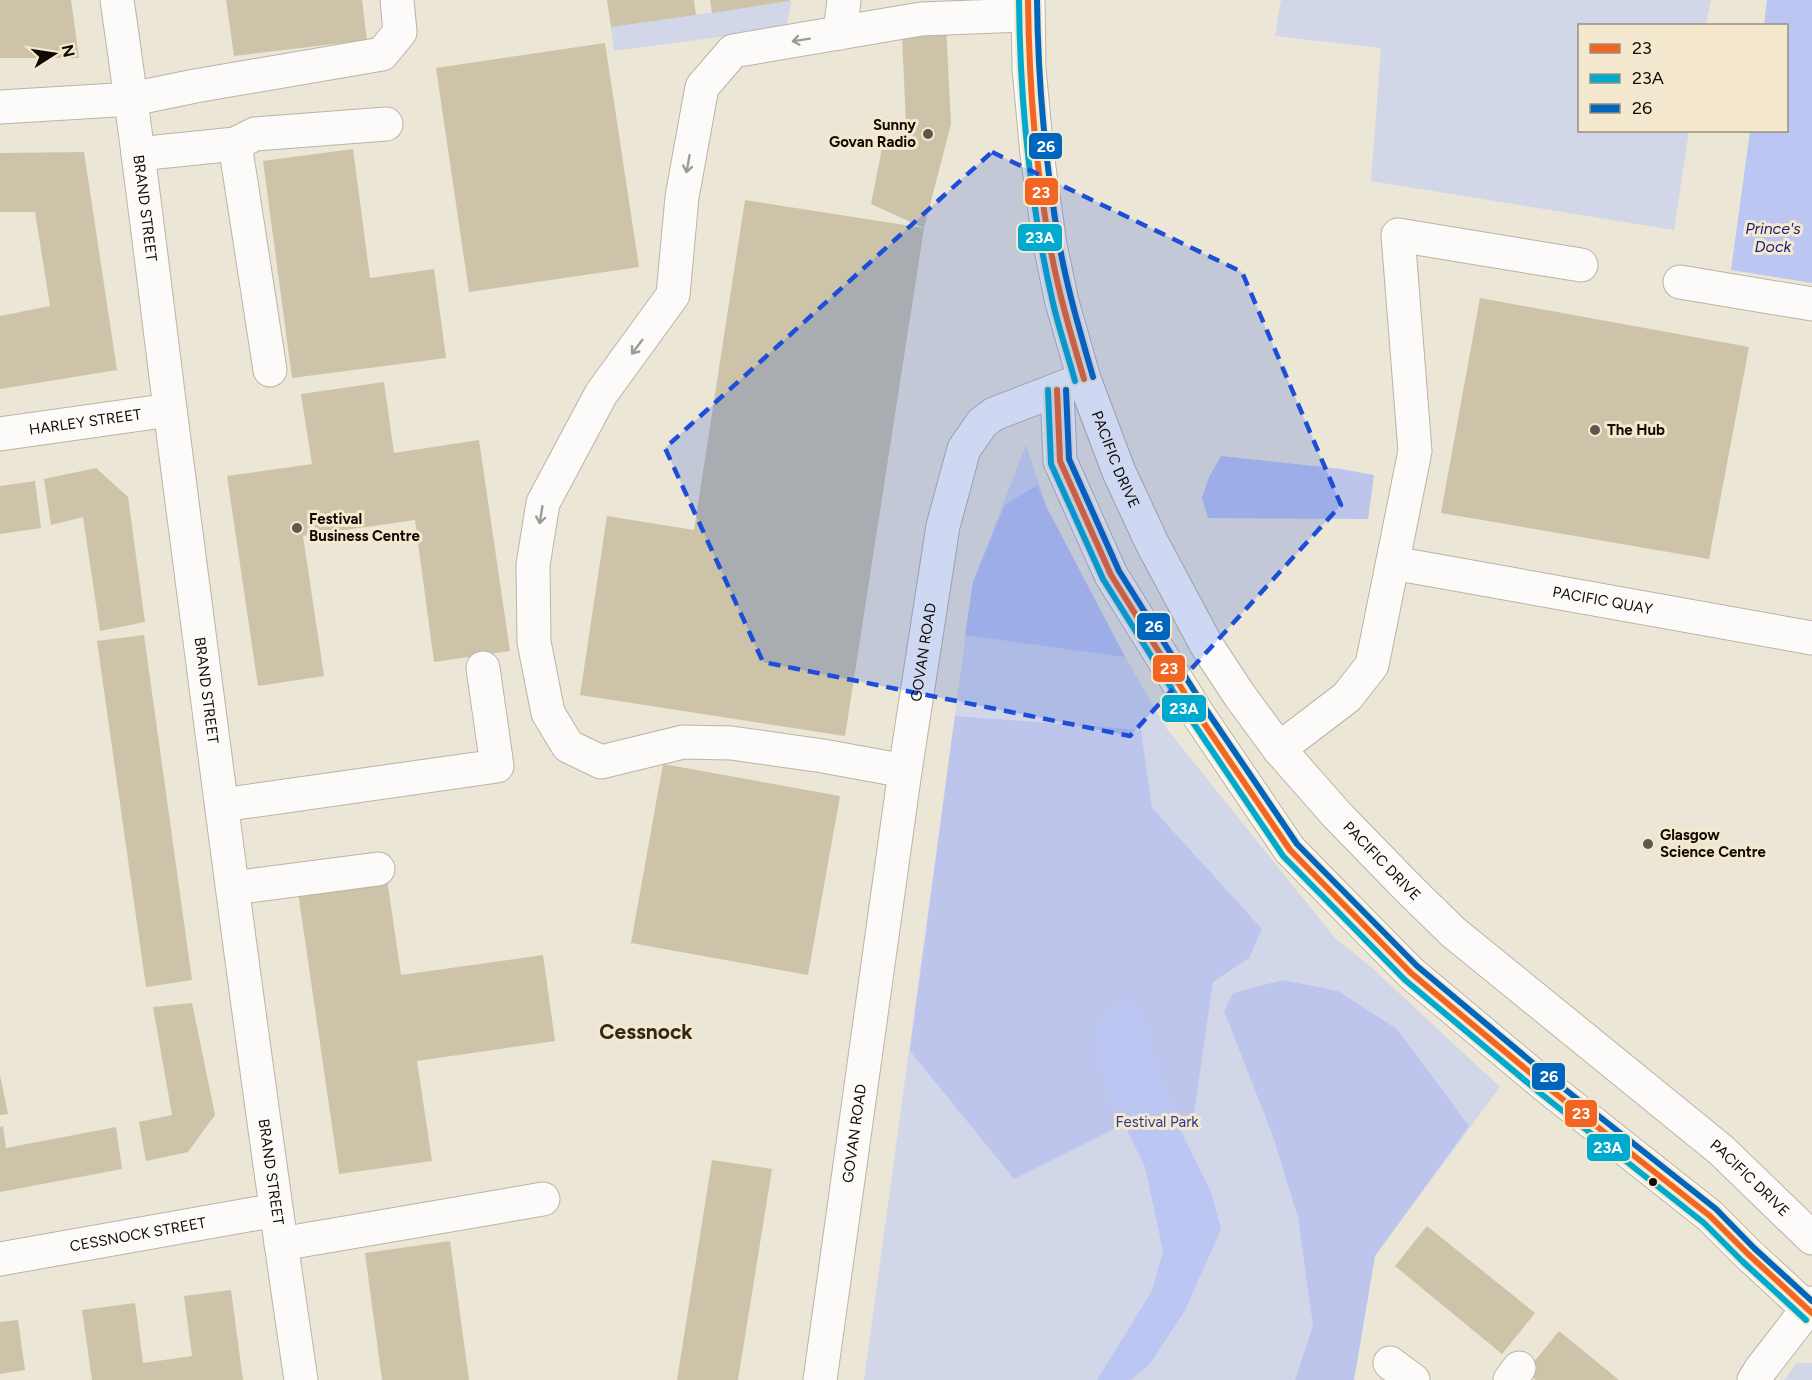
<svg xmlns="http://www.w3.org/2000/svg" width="1812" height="1380" viewBox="0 0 1812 1380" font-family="Figtree,sans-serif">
  <rect width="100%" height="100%" fill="#ece6d6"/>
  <g fill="#d2d6e9">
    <path d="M1281 0H1711L1706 25 1580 26V130L1689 131 1674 230 1371 181 1381 48 1275 36Z"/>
    <path d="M792 1 786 28 614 51 611 27Z"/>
    <path d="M1026 445 1047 508 1125 657 1167 729 1335 938 1370 966 1500 1087 1375 1256 1354 1380H864L973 582Z"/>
    <path d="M1797 1363H1812V1380H1784Z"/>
  </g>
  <g fill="#bdc5ed">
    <path d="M1221 456 1341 469 1374 475 1368 519 1208 518 1202 498 1209 477Z"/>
    <path d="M1037 485 1047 508 1125 657 965 635 973 582 1005 505Z"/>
    <path d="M955 716 1141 730 1152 808 1262 929 1249 958 1213 982 1194 1113 1177 1120 1153 1060 1147 1027 1105 1085 1124 1124 1014 1179 910 1051Z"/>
    <path d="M1283 980 1338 991 1397 1029 1469 1126 1375 1256 1354 1380H1295L1313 1326 1298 1218 1273 1136 1224 1011 1233 993Z"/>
  </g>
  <g fill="#bcc6f2">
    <path d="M1767 0H1812V283L1731 270 1750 131 1786 130V26L1764 25Z"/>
    <path d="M1115 1005H1138L1147 1027 1153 1060 1168 1096 1180 1129 1211 1192 1221 1229 1185 1310 1150 1364 1131 1380H1097L1152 1291 1163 1251 1145 1167 1105 1085 1096 1027Z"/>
  </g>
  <g fill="#ccc3a8">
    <path d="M0 0H71L79 58H0Z"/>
    <path d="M226 0H362L367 40 234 56Z"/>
    <path d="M607 0H694L696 15 611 27Z"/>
    <path d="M710 0H790V1L712 13Z"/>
    <path d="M946 26 951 124 924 228 845 736 580 695 607 516 694 530 745 200 924 228 871 204 883 143 907 148 902 35Z"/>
    <path d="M605 43 639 267 469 292 436 68Z"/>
    <path d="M353 149 370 278 434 269 446 358 292 378 263 161Z"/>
    <path d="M84 152 117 370 0 389V316L50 306 35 212H0V153Z"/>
    <path d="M1480 298 1749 347 1709 559 1441 513Z"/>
    <path d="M384 382 394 453 479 440 510 651 434 662 415 520 303 536 324 676 258 686 227 476 312 464 301 394Z"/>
    <path d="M96 468 128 497 145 622 100 631 83 517 51 525 44 479Z"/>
    <path d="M35 481 41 528 0 534V486Z"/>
    <path d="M144 635 192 980 146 987 97 641Z"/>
    <path d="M663 764 840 796 808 975 631 943Z"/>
    <path d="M387 879 401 975 543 955 555 1041 417 1061 432 1161 339 1174 298 892Z"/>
    <path d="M192 1003 215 1115 188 1152 146 1161 139 1122 172 1115 153 1007Z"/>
    <path d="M0 1075 8 1114 0 1115Z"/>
    <path d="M3 1126 6 1148 116 1127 122 1169 0 1192V1127Z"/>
    <path d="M712 1160 772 1169 738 1380H677Z"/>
    <path d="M1427 1226 1535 1313 1502 1354 1395 1266Z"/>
    <path d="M450 1241 469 1380H382L365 1253Z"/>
    <path d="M231 1290 243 1380H92L82 1310 135 1303 143 1363 192 1356 184 1296Z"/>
    <path d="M18 1320 25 1370 0 1374V1322Z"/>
    <path d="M1559 1331 1619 1380H1536L1526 1372Z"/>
  </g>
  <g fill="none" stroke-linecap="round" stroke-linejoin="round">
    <g stroke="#b9b4a8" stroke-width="35">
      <g id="minor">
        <path id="s1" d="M117 0C137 136 153 273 170 409 212 733 253 1057 301 1380"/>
        <path id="s2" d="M1028 0 1029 68 1037 154 1050 245 1062 302 1084 379 1119 472 1152 543 1207 646 1240 696 1279 749 1337 815 1409 889 1453 932 1721 1150 1812 1238"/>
        <path d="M840 33 844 0"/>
        <path d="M0 107 132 99 195 86 382 54 400 32 397 0"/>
        <path d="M235 144 270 370"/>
        <path d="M138 154 235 144 255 134 386 124"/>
        <path d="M1680 282 1812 304"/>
        <path d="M1057 390 1060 461 1111 575 1197 713 1290 850 1411 973 1546 1086 1710 1216 1748 1254 1812 1313"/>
        <path id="s3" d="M0 434 170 410"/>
        <path id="s4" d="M1393 563 1812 638"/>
        <path d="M1279 749 1347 697 1372 665 1415 451 1398 235 1581 265"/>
        <path d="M905 771 823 756 731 743 683 742 601 762 568 746 548 713 534 642 533 565 543 503 601 394 673 295 682 197 702 87 733 51 921 19 1027 15"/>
        <path d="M222 805 497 766 483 668"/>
        <path d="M233 888 378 869"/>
        <path d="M281 1244 543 1199"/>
        <path id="s5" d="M0 1259 276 1210"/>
        <path d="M1390 1363 1413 1380"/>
        <path id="s6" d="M820 1380 905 771 943 526 964 449 982 423 994 414 1077 382"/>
        <path d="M1510 1380 1519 1368"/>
        <path d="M1754 1380 1761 1369 1812 1303"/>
      </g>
    </g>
    <use href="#minor" stroke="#fcfbf9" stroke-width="33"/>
    <g stroke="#f4e9ce" stroke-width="10">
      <g id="bus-1">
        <path d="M1028 0C1029 82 1035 165 1050 246 1058 291 1071 335 1084 379"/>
        <path d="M1057 390 1060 461 1111 575 1197 713 1290 850 1411 973 1546 1086 1710 1216 1748 1254 1812 1313"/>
      </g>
    </g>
    <g stroke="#f4e9ce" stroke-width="10">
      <g id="bus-2">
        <path d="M1019 0C1020 102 1030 204 1053 303 1059 329 1068 355 1075 381"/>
        <path d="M1048 390 1051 464 1103 579 1190 718 1283 856 1405 980 1540 1093 1704 1223 1742 1261 1806 1320"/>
      </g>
    </g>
    <g stroke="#f4e9ce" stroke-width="10">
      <g id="bus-3">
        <path d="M1037 0C1038 81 1045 162 1059 243 1067 288 1080 332 1093 377"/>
        <path d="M1066 390 1069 459 1119 571 1205 708 1297 844 1417 966 1552 1079 1716 1209 1754 1248 1812 1301"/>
      </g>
    </g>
    <use href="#bus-1" stroke="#f26522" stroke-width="6"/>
    <use href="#bus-2" stroke="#00a9ce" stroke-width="6"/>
    <use href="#bus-3" stroke="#0065bd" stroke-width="6"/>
  </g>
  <defs><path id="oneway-shaft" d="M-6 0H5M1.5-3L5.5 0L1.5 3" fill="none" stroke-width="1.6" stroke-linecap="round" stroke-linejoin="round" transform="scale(1.5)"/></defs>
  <g stroke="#9d9b97">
    <use href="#oneway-shaft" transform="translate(801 40) rotate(171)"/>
    <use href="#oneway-shaft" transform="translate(688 164) rotate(100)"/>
    <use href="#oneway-shaft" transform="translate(637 347) rotate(127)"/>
    <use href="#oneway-shaft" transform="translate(541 515) rotate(99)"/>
  </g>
  <path fill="#1d4ed8" fill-opacity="0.2" stroke="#1d4ed8" stroke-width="4.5" stroke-dasharray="12 8" stroke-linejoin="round" d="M992 152 1242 272 1341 505 1130 736 763 662 665 448Z"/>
  <g fill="#5c584e" stroke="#f4e9ce" stroke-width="2">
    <circle cx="928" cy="134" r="6"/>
    <circle cx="1595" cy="430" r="6"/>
    <circle cx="297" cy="528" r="6"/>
    <circle cx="1648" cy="844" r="6"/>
  </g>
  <circle fill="#0f0b04" stroke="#f4e9ce" stroke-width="2" cx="1653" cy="1182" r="5"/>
  <g text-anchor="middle" stroke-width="6" stroke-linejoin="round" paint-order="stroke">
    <g font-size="15" font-weight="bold" fill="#0f0b04" stroke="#f4e9ce" text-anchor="start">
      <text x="916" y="130" text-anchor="end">Sunny<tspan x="916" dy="17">Govan Radio</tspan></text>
      <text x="1607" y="435">The Hub</text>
      <text x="309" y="524">Festival<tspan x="309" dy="17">Business Centre</tspan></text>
      <text x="1660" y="840">Glasgow<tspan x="1660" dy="17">Science Centre</tspan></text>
    </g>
    <g font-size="15" fill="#0f0b04" stroke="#f4e9ce">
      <text dy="5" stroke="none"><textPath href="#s1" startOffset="210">BRAND STREET</textPath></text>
      <text dy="5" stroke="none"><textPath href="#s3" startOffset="86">HARLEY STREET</textPath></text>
      <text dy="5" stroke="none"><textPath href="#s2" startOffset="471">PACIFIC DRIVE</textPath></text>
      <text dy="5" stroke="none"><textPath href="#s4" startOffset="213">PACIFIC QUAY</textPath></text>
      <text dy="5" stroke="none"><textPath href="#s6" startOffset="735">GOVAN ROAD</textPath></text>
      <text dy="5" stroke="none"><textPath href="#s1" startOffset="696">BRAND STREET</textPath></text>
      <text dy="5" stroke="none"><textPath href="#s2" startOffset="957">PACIFIC DRIVE</textPath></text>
      <text dy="5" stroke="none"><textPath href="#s6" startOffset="249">GOVAN ROAD</textPath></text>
      <text dy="5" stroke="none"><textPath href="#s1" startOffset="1182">BRAND STREET</textPath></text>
      <text dy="5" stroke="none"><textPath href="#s2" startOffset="1443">PACIFIC DRIVE</textPath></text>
      <text dy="5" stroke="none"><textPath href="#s5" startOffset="140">CESSNOCK STREET</textPath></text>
    </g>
    <g font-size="15" fill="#2d3694" stroke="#f4e9ce">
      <text x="1157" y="1127">Festival Park</text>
    </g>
    <g font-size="16" font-style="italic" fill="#1d1d7b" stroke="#f4e9ce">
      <text x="1773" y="234">Prince's<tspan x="1773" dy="18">Dock</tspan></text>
    </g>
    <g font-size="21" font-weight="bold" fill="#312913" stroke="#f4e9ce">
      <text x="646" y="1039">Cessnock</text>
    </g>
  </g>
  <g stroke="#f4e9ce" stroke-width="2">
    <rect x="1028" y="132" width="35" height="28" rx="6" fill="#0065bd"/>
    <rect x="1024" y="177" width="35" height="29" rx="6" fill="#f26522"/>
    <rect x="1017" y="223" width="46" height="29" rx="6" fill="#00a9ce"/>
    <rect x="1136" y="612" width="35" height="29" rx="6" fill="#0065bd"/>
    <rect x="1152" y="654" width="34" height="29" rx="6" fill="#f26522"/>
    <rect x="1161" y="694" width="46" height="29" rx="6" fill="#00a9ce"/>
    <rect x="1531" y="1062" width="35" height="29" rx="6" fill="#0065bd"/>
    <rect x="1564" y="1099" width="34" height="29" rx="6" fill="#f26522"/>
    <rect x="1586" y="1133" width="45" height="29" rx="6" fill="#00a9ce"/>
  </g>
  <g font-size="16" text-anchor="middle" font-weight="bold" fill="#fff">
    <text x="1046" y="152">26</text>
    <text x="1041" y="198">23</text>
    <text x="1040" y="243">23A</text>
    <text x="1154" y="632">26</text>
    <text x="1169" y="674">23</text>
    <text x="1184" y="714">23A</text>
    <text x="1549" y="1082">26</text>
    <text x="1581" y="1119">23</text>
    <text x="1608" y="1153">23A</text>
  </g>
  <rect x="1578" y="24" width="210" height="108" fill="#f4e9ce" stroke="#98907d" stroke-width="1.5"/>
  <rect x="1590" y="44" width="30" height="9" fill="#f26522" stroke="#98907d" stroke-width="1.5"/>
  <text x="1632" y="54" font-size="18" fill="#0f0b04">23</text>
  <rect x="1590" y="74" width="30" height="9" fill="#00a9ce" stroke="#98907d" stroke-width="1.5"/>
  <text x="1632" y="84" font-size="18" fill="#0f0b04">23A</text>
  <rect x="1590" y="104" width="30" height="9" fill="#0065bd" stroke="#98907d" stroke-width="1.5"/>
  <text x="1632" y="114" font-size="18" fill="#0f0b04">26</text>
  <g transform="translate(54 54) rotate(78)" stroke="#f4e9ce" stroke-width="4.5" paint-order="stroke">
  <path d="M0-4.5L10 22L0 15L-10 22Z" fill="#0f0b04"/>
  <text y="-9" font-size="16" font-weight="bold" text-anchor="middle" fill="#0f0b04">N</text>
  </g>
</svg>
